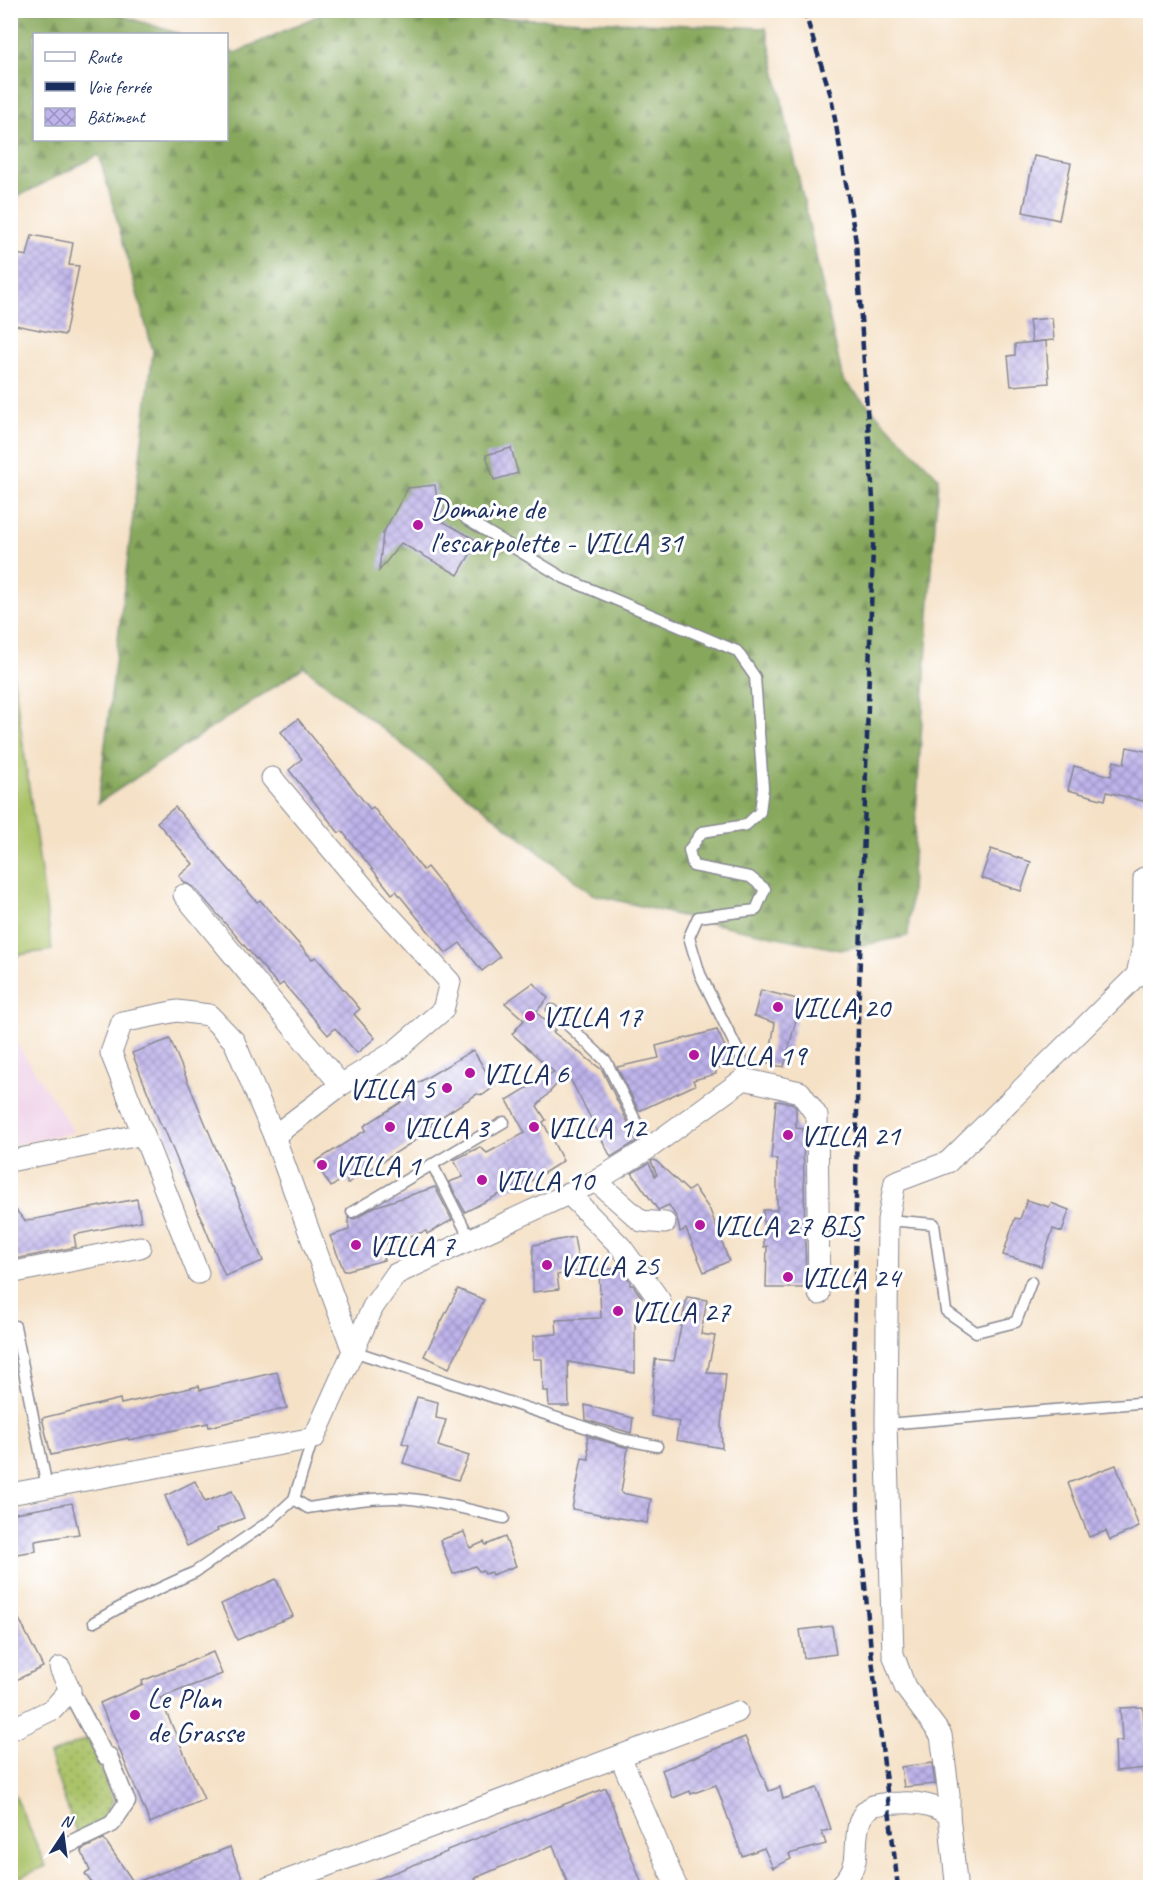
<svg xmlns="http://www.w3.org/2000/svg" width="1161" height="1898" viewBox="0 0 1161 1898" font-family="Caveat,sans-serif">
  <defs>
    <pattern id="forest-firs" width="22" height="20" patternUnits="userSpaceOnUse" patternTransform="scale(1.5)"><rect width="22" height="20" fill="#87a85c"/><path d="M5 1l3.5 6h-7zM16 11l3.5 6h-7z" fill="#6e894f"/></pattern>
    <pattern id="park-dots" width="8" height="8" patternUnits="userSpaceOnUse" patternTransform="scale(1.5)"><rect width="8" height="8" fill="#aac268"/><path d="M2 2h.1M6 6h.1" fill="none" stroke="#8a9e59" stroke-width="1.8" stroke-linecap="round"/></pattern>
    <pattern id="building-cross-hatch" width="8" height="8" patternUnits="userSpaceOnUse" patternTransform="scale(1.5)"><rect width="8" height="8" fill="#beb3ea"/><path d="M0 0l8 8M0 8l8-8" fill="none" stroke="#9a92c1"/></pattern>
  </defs>
  <rect width="100%" height="100%" fill="#fff"/>
  <filter id="ink" filterUnits="userSpaceOnUse"><feTurbulence type="fractalNoise" baseFrequency=".0167" numOctaves="2"/><feDisplacementMap in="SourceGraphic" scale="12" xChannelSelector="R" yChannelSelector="G"/><feConvolveMatrix kernelMatrix="1 2 1 2 8 2 1 2 1" color-interpolation-filters="sRGB"/></filter>
  <filter id="wash" filterUnits="userSpaceOnUse"><feTurbulence type="fractalNoise" baseFrequency=".008" numOctaves="4" result="noise"/><feDisplacementMap in="SourceGraphic" scale="24" xChannelSelector="R" yChannelSelector="G"/><feGaussianBlur stdDeviation="1.35" result="paint"/><feColorMatrix in="noise" values="0 0 0 0 0 0 0 0 0 0 0 0 0 0 0 0 0 1.4 0 .05"/><feComposite in="paint" operator="in"/></filter>
  <g filter="url(#wash)">
    <rect width="100%" height="100%" fill="#f5e1c6"/>
    <path fill="#eed0e7" d="M10 1035H11L74 1132 11 1145Z"/>
    <g fill="#aac268" stroke="#627863" stroke-width="1.5">
      <path d="M11 659 52 950 11 956H10Z"/>
      <path d="M11 1786 46 1866 11 1881H10Z"/>
    </g>
    <path fill="url(#forest-firs)" stroke="#516c5d" stroke-width="1.5" d="M11 11H107L180 34H34V140H226L227 50 235 53 328 11 766 28 843 380 938 477 908 936 840 950 701 921 592 894 304 667 98 803 153 351 99 155 11 200Z"/>
    <path fill="url(#park-dots)" stroke="#627863" stroke-width="1.5" d="M89 1738 113 1801 105 1813 107 1823 77 1835 49 1755Z"/>
    <g id="blocks">
      <g fill="url(#building-cross-hatch)">
        <path d="M1034 156 1071 163 1059 220 1023 212Z"/>
        <path d="M32 235 73 243 69 265 79 266 65 335 10 324V253L27 256Z"/>
        <path d="M1052 318 1054 340 1032 342 1029 320Z"/>
        <path d="M1046 341 1049 383 1011 386 1008 356 1015 355V344Z"/>
        <path d="M511 448 518 473 494 480 486 455Z"/>
        <path d="M435 485 440 520 478 541 458 575 401 543 379 571 383 533 408 488Z"/>
        <path d="M298 719 370 809 373 807 423 870 427 867 500 957 482 971 460 943 446 953 396 891 392 894 342 831 339 833 289 770 302 759 281 732Z"/>
        <path d="M1127 747 1150 752V768L1143 801 1107 792 1105 800 1068 790 1074 766 1111 776 1114 761 1124 764Z"/>
        <path d="M175 807 257 902 260 900 312 959 316 957 360 1009 354 1014 375 1038 357 1053 335 1028 328 1035 283 983 279 986 194 887 185 883 179 876 193 864 157 822Z"/>
        <path d="M991 849 1031 862 1021 891 981 878Z"/>
        <path d="M533 983 548 998 536 1012 555 1030 553 1032 602 1070 637 1141 611 1157 567 1073 537 1106 546 1120 543 1122 563 1161 526 1184 525 1181 465 1212 449 1182 463 1177 454 1160 480 1147 487 1153 525 1133 507 1100 554 1072 512 1034 524 1020 505 1003Z"/>
        <path d="M761 990 801 1000 784 1067 768 1064 775 1023 754 1016Z"/>
        <path d="M717 1030 733 1064 716 1068V1074L693 1080 695 1085 639 1111 617 1067 659 1058 656 1046Z"/>
        <path d="M170 1039 232 1187H233L263 1261 225 1276 164 1128H162L132 1053Z"/>
        <path d="M473 1050 495 1086 483 1095 477 1094 430 1124 433 1129 347 1184V1176L331 1187 315 1162 366 1130 364 1126 411 1096 406 1090Z"/>
        <path d="M776 1101 792 1103 796 1108V1128L803 1129 806 1288H766L767 1246 764 1247 763 1210H777V1159H771Z"/>
        <path d="M655 1160 688 1191 694 1187 710 1210 729 1261 704 1272 686 1229 680 1232 677 1218 669 1205 658 1210 632 1173 649 1163 655 1176 657 1175 651 1161Z"/>
        <path d="M435 1187 452 1220 427 1234 426 1231 379 1246 384 1260 344 1271 330 1236 349 1230 348 1218 355 1219 374 1207Z"/>
        <path d="M137 1199 141 1221 74 1235 76 1247 10 1260V1203L25 1221Z"/>
        <path d="M1027 1200 1049 1207 1051 1203 1069 1210 1062 1232 1053 1229 1041 1266 1003 1255 1015 1218 1020 1219Z"/>
        <path d="M574 1237 580 1271 557 1275 559 1289 533 1292V1245Z"/>
        <path d="M599 1269H621L630 1281V1285H633L642 1298 635 1301V1373L568 1362 569 1406H549L548 1391H543L542 1359H533V1336L557 1334 556 1320 601 1318Z"/>
        <path d="M458 1289 484 1300 449 1368 424 1356Z"/>
        <path d="M687 1297 707 1300 701 1334 715 1336 707 1373 726 1374 721 1426 722 1448 676 1440 679 1422 651 1416 655 1359 674 1361Z"/>
        <path d="M277 1372 287 1408 209 1427 208 1423 129 1440 128 1438 51 1455 42 1418 120 1399 121 1404 199 1386 200 1390Z"/>
        <path d="M417 1397 438 1402 436 1418 446 1420 438 1446 469 1456 458 1480 403 1463 409 1445 402 1443Z"/>
        <path d="M585 1405 633 1418 631 1433 586 1420Z"/>
        <path d="M587 1436 628 1448 621 1493 651 1499 647 1523 572 1509 582 1458 589 1459Z"/>
        <path d="M1116 1465 1139 1527 1110 1540 1106 1531 1089 1537 1068 1483Z"/>
        <path d="M195 1481 205 1502 232 1491 244 1518 217 1529 218 1531 187 1546 165 1496Z"/>
        <path d="M72 1503 79 1534 35 1541 36 1551 10 1555V1514Z"/>
        <path d="M464 1532 470 1548 484 1542 486 1545 505 1537 516 1566 492 1575 491 1572 485 1574 483 1571H479L475 1566 453 1574 440 1540Z"/>
        <path d="M276 1579 293 1616 237 1640 221 1604Z"/>
        <path d="M10 1601 43 1667 10 1683Z"/>
        <path d="M832 1626 836 1654 804 1658 800 1630Z"/>
        <path d="M213 1652 222 1674 160 1698 204 1799 150 1823 100 1703 143 1684 142 1681Z"/>
        <path d="M1143 1707 1147 1768 1116 1771 1115 1741H1122L1120 1708Z"/>
        <path d="M745 1737 769 1791 780 1787 783 1799 817 1788 831 1829 822 1832 826 1844 789 1854 791 1859 773 1868 764 1848 742 1856 716 1785 691 1794 690 1791 673 1798 662 1770Z"/>
        <path d="M932 1763 935 1784 904 1787 901 1767Z"/>
        <path d="M606 1788 643 1887H569L553 1845 475 1878 477 1882 464 1887H359V1886L447 1852V1850Z"/>
        <path d="M104 1839 134 1883 230 1847 246 1887H95L85 1874 90 1871 81 1850Z"/>
      </g>
    </g>
  </g>
  <g filter="url(#ink)">
    <use href="#blocks" fill-opacity="0" stroke="#888892" stroke-width="1.5"/>
    <g fill="none" stroke-linecap="round" stroke-linejoin="round">
      <g stroke="#888892" stroke-width="13">
        <g id="service">
          <path d="M466 519 564 578 737 651 755 677 763 788 760 812 746 825 702 832 689 850 693 866 750 877 765 889 756 910 698 917 689 937 700 974 741 1057 744 1079"/>
          <path d="M552 1010 606 1061 649 1148"/>
          <path d="M432 1164 470 1239"/>
          <path d="M352 1212 504 1122"/>
          <path d="M888 1220 934 1224 946 1311 976 1332 1016 1322 1031 1282"/>
          <path d="M10 1327 15 1326 47 1487"/>
          <path d="M353 1351 621 1439 657 1446"/>
          <path d="M886 1424 1150 1402"/>
          <path d="M294 1499 308 1508C339 1503 381 1495 411 1499 443 1502 473 1511 504 1518"/>
          <path d="M94 1622 126 1604 195 1572 270 1521 294 1499 313 1438"/>
        </g>
      </g>
      <g stroke="#888892" stroke-width="19">
        <path id="pedestrian" d="M68 1845 112 1824 127 1802 109 1756H105L70 1690"/>
      </g>
      <g stroke="#888892" stroke-width="23">
        <g id="minor">
          <path d="M184 895 341 1085"/>
          <path d="M274 1136 353 1351"/>
          <path d="M10 1161 144 1134"/>
          <path d="M596 1181 641 1221 665 1223"/>
          <path d="M568 1193 621 1247 660 1301"/>
          <path d="M10 1273 140 1247"/>
          <path d="M198 1273 111 1053 122 1022 177 1011 209 1015 234 1041 274 1136 341 1085 394 1052 443 1010 450 982 365 889 272 778"/>
          <path d="M10 1494 314 1438 373 1307 396 1274 596 1181 649 1148 744 1079 800 1092 817 1116 819 1294"/>
          <path d="M10 1730 53 1709 70 1690 60 1668"/>
          <path d="M620 1756 677 1888"/>
          <path d="M949 1815V1795L941 1735 905 1687 893 1654 886 1424 888 1220 895 1182 948 1162 1137 975 1143 947 1144 878"/>
          <path d="M267 1888 737 1712"/>
          <path d="M838 1888C846 1881 853 1871 855 1861 858 1843 853 1815 873 1806 880 1803 892 1803 901 1803 917 1802 936 1805 949 1815L956 1882 955 1888"/>
        </g>
      </g>
      <use href="#service" stroke="#fff" stroke-width="10"/>
      <use href="#pedestrian" stroke="#fff" stroke-width="16"/>
      <use href="#minor" stroke="#fff" stroke-width="21"/>
      <path stroke="#1b2f5e" stroke-width="4.5" stroke-dasharray="9 4.5" stroke-linecap="butt" d="M804 10 831 96 856 242 874 515 858 1021 854 1376 858 1510 871 1650 898 1888"/>
    </g>
  </g>
  <g fill="#b5179e" stroke="#fff" stroke-width="2">
    <circle cx="418" cy="525" r="6"/>
    <circle cx="778" cy="1007" r="6"/>
    <circle cx="530" cy="1016" r="6"/>
    <circle cx="694" cy="1055" r="6"/>
    <circle cx="470" cy="1073" r="6"/>
    <circle cx="447" cy="1088" r="6"/>
    <circle cx="390" cy="1127" r="6"/>
    <circle cx="534" cy="1127" r="6"/>
    <circle cx="788" cy="1135" r="6"/>
    <circle cx="322" cy="1165" r="6"/>
    <circle cx="482" cy="1180" r="6"/>
    <circle cx="700" cy="1225" r="6"/>
    <circle cx="356" cy="1245" r="6"/>
    <circle cx="547" cy="1265" r="6"/>
    <circle cx="788" cy="1277" r="6"/>
    <circle cx="618" cy="1311" r="6"/>
    <circle cx="135" cy="1715" r="6"/>
  </g>
  <g text-anchor="middle" stroke-width="6" stroke-linejoin="round" paint-order="stroke">
    <g font-size="30" fill="#1b2f5e" stroke="#fff" text-anchor="start">
      <text x="430" y="518">Domaine de<tspan x="430" dy="34">l'escarpolette - VILLA 31</tspan></text>
      <text x="790" y="1017">VILLA 20</text>
      <text x="542" y="1026">VILLA 17</text>
      <text x="706" y="1065">VILLA 19</text>
      <text x="482" y="1083">VILLA 6</text>
      <text x="435" y="1098" text-anchor="end">VILLA 5</text>
      <text x="402" y="1137">VILLA 3</text>
      <text x="546" y="1137">VILLA 12</text>
      <text x="800" y="1145">VILLA 21</text>
      <text x="334" y="1175">VILLA 1</text>
      <text x="494" y="1190">VILLA 10</text>
      <text x="712" y="1235">VILLA 27 BIS</text>
      <text x="368" y="1255">VILLA 7</text>
      <text x="559" y="1275">VILLA 25</text>
      <text x="800" y="1287">VILLA 24</text>
      <text x="630" y="1321">VILLA 27</text>
      <text x="147" y="1708">Le Plan<tspan x="147" dy="34">de Grasse</tspan></text>
    </g>
  </g>
  <rect width="1161" height="1898" fill="none" stroke="#fff" stroke-width="36"/>
  <rect x="33" y="33" width="195" height="108" fill="#ffffff" stroke="#a4acbf" stroke-width="1.5"/>
  <rect x="45" y="52" width="30" height="9" fill="#ffffff" stroke="#a4acbf" stroke-width="1.5"/>
  <text x="87" y="63" font-size="18" fill="#1b2f5e">Route</text>
  <rect x="45" y="82" width="30" height="9" fill="#1b2f5e" stroke="#a4acbf" stroke-width="1.5"/>
  <text x="87" y="93" font-size="18" fill="#1b2f5e">Voie ferrée</text>
  <rect x="45" y="108" width="30" height="18" fill="url(#building-cross-hatch)" stroke="#a4acbf" stroke-width="1.5"/>
  <text x="87" y="123" font-size="18" fill="#1b2f5e">Bâtiment</text>
  <g transform="translate(63 1835) rotate(13)" stroke="#ffffff" stroke-width="4.5" paint-order="stroke">
  <path d="M0-4.5L10 22L0 15L-10 22Z" fill="#1b2f5e"/>
  <text y="-9" font-size="16" font-weight="bold" text-anchor="middle" fill="#1b2f5e">N</text>
  </g>
</svg>
